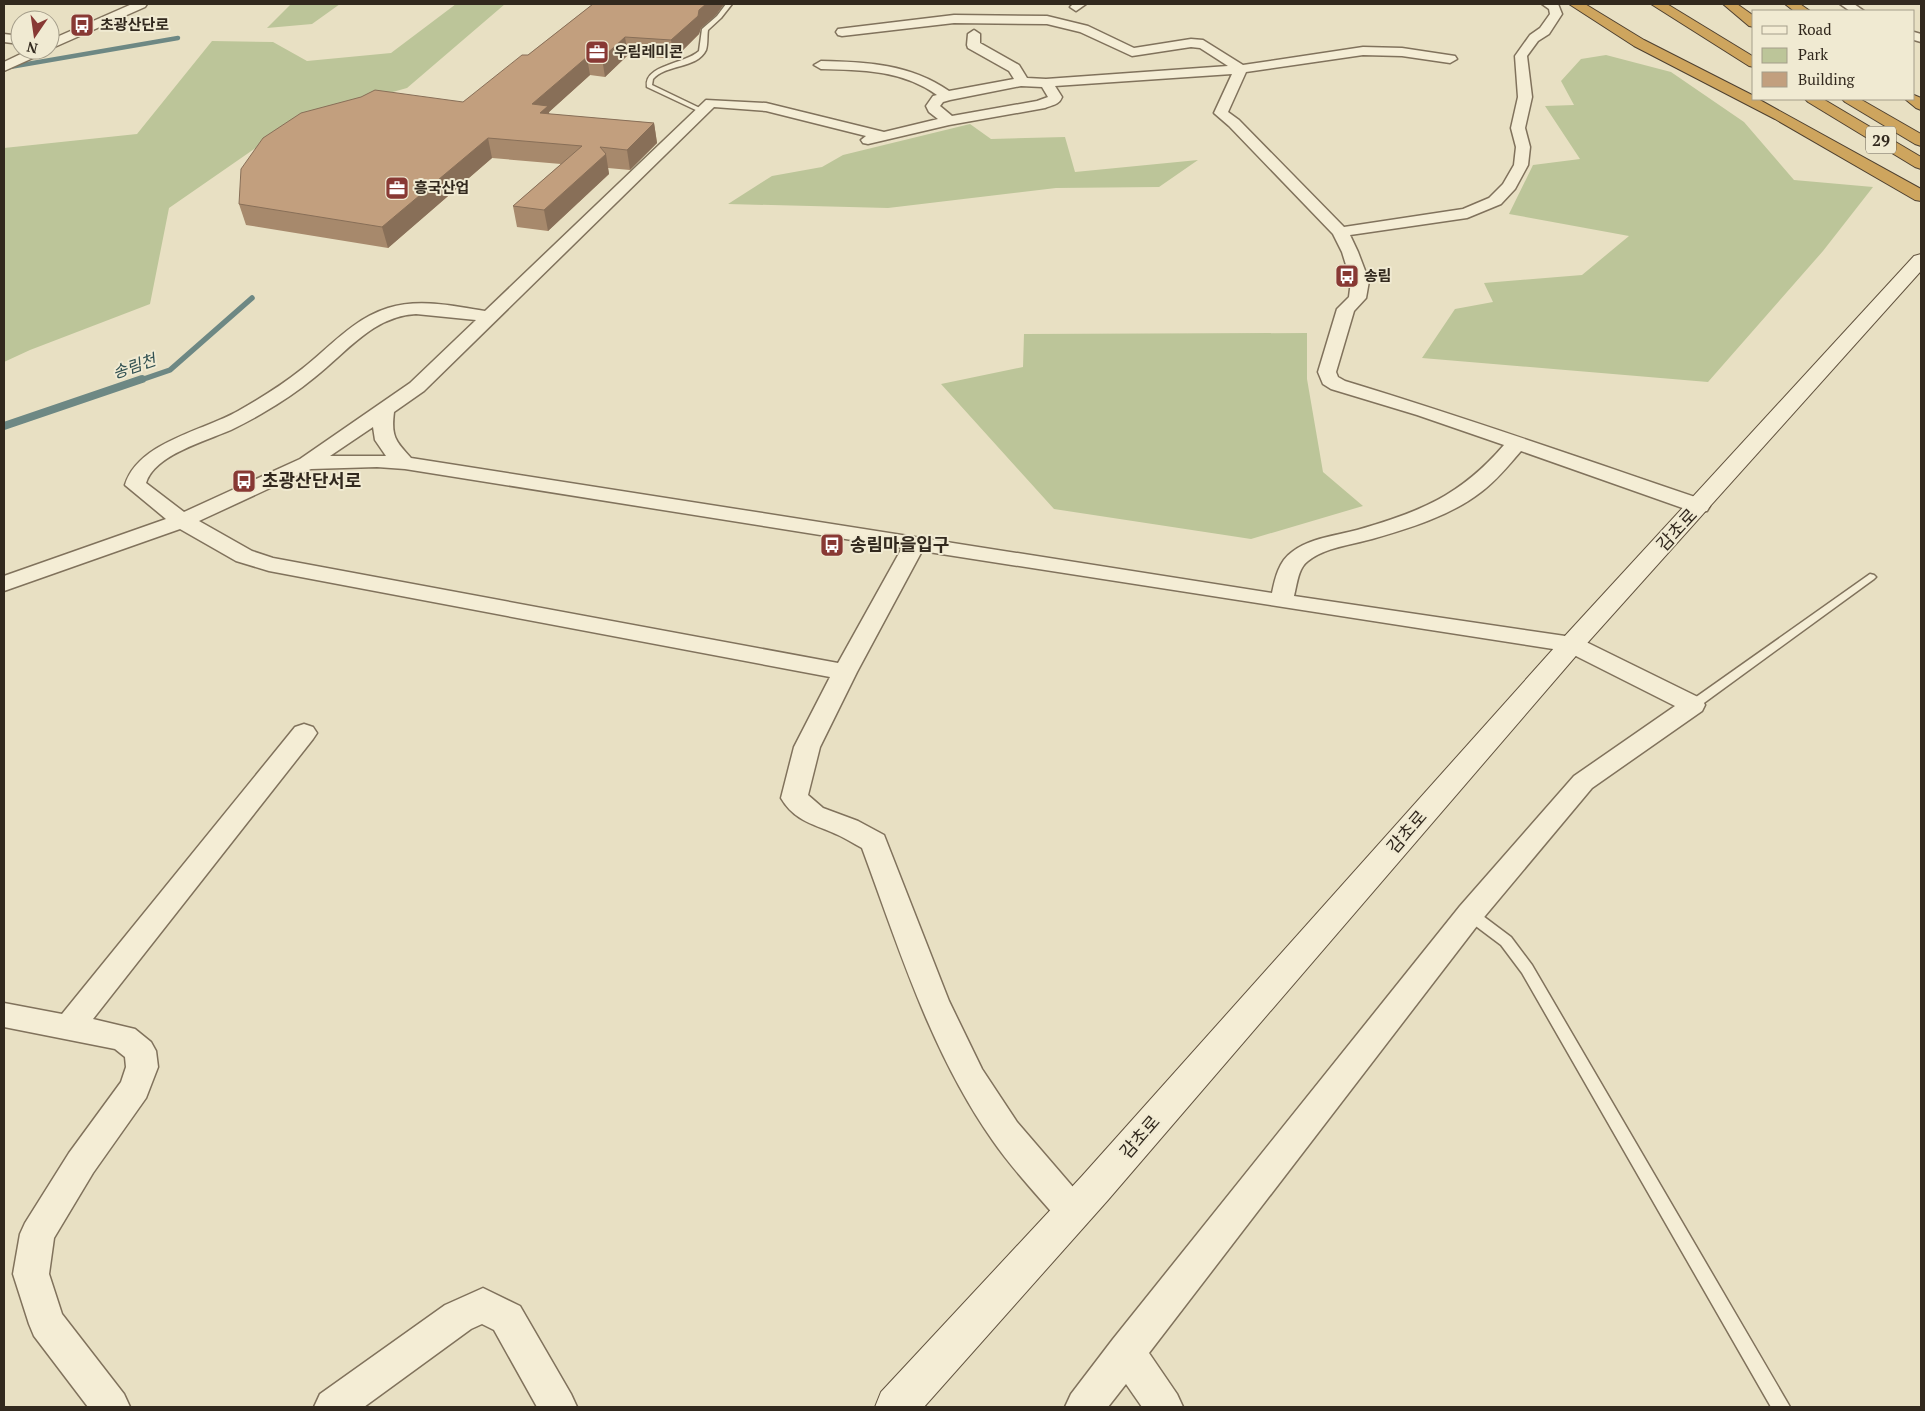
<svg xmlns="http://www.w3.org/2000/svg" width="1925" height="1411" viewBox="0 0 1925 1411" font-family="'PT Serif','Noto Sans KR',serif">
  <rect width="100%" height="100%" fill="#e8e0c3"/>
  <g fill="#bcc599">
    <path d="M291 4H340L312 24 267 28Z"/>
    <path d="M456 4H505L407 88 299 118 169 208 150 304 30 350 4 362V148L137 134 212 41 273 42 307 61 391 53Z"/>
    <path d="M1606 55 1671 72 1744 122 1794 180 1873 187 1823 251 1708 382 1422 358 1455 309 1493 302 1484 283 1582 275 1629 236 1509 214 1533 165 1580 159 1545 106 1574 105 1561 81 1581 59Z"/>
    <path d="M970 124 991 139 1065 137 1075 172 1198 160 1159 187 1056 188 888 208 728 204 772 176 822 167 843 155Z"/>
    <path d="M1307 333V379L1323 472 1363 506 1251 539 1054 509 941 384 1023 367 1024 334Z"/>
  </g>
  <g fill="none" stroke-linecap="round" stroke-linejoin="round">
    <path stroke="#6d8884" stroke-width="4.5" d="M4 68 178 38"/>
    <path stroke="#6d8884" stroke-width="5.5" d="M138 381 170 370 252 298"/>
    <path stroke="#6d8884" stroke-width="8" d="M4 426 142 379"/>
    <g stroke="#80725c" stroke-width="3">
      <g id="service">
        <path d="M726 4H732L721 18 708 30C707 36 708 44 706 50 697 69 666 64 653 79L652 85 704 110V112H700L647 87C643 65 685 64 699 51L702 29 717 16Z"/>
        <path d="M1870 574 1874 575 1876 577 1874 579 1697 708H1689L1687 705 1689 702Z"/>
        <path d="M1470 909 1475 910 1511 937 1532 965 1790 1407H1771L1522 973 1501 945 1465 918 1463 914 1465 910Z"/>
      </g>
    </g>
    <g stroke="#80725c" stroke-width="3">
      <g id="minor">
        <path d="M132 4H147L145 7 50 49V40Z"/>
        <path d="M1073 4H1086L1076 11 1070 7Z"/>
        <path d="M1542 4H1558L1562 14 1549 34 1538 41 1527 56 1532 97 1525 128 1530 147 1528 165 1515 189 1501 204 1467 218 1350 235 1358 252 1369 281 1366 298 1354 311 1336 372 1338 377 1345 381C1467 418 1586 460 1707 501L1710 506 1707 511 1699 512 1691 511 1521 451C1508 466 1496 481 1481 492 1450 516 1410 528 1372 539 1351 545 1326 547 1308 561 1298 568 1297 585 1294 596L1572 637 1580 639 1702 699 1705 705 1702 711 1592 788 1480 922 1149 1353 1177 1394 1183 1407H1142L1126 1384 1108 1407H1065L1071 1394 1113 1339 1460 906 1574 776 1675 706 1566 651 922 551 857 672 820 747 808 795 823 808 858 821 884 835 949 1001 982 1069 1017 1122 1085 1201 1090 1212 1085 1223 1073 1228 1061 1223C1038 1196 1013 1170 993 1141 931 1053 899 948 862 848 854 844 847 839 838 835 815 824 795 822 781 798L794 747 830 677 269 571 236 561 180 529 4 591V576L166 519 125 485C138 442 203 431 238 411 261 398 282 385 302 369 330 347 353 319 388 308 419 298 454 306 485 311L706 100 766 103 884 132 938 119 929 112 926 106 933 96 937 95C902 70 862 70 821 69L814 65 821 61C867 62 910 64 949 91L1014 79 1009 71 968 48 967 45 968 34 974 30 980 34V43L1019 65 1027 78 1046 79 1228 66 1200 48 1191 47 1132 56 1080 32 1047 24 954 23 842 36 838 35 836 32 838 29 954 15 1047 16 1088 26 1134 48 1191 39 1203 40 1243 65 1363 47 1402 48 1455 56 1457 59 1450 63 1402 56 1363 55 1246 72 1228 112 1239 120 1344 227 1463 209 1489 198 1503 184 1514 165 1516 147 1511 128 1518 97 1515 56 1530 35 1540 28 1550 14 1549 9ZM1232 74 1214 113 1229 126 1333 234 1342 252 1351 281 1349 297 1337 309 1318 372 1323 384 1331 389 1417 415 1504 445C1460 496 1420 512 1357 530 1335 536 1310 538 1292 552 1279 561 1275 578 1272 593L411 458C395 441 391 436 394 412L424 391 714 107 766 111 866 136 861 140 863 143 868 144 949 125 1045 108C1052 105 1059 105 1062 97L1055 86ZM1021 86 1042 87 1048 97 1037 101 952 116 940 106 943 102 950 100ZM416 314 476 320 410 383 300 459 184 512 146 483C154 455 206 441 231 430 241 425 251 420 261 414 280 403 298 391 315 377 347 352 373 316 416 314ZM373 427 375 440 386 456H330ZM377 467 405 469 902 548 838 663 273 558 252 551 199 521 311 469Z"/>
        <path d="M1840 4H1854L1864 11H1850Z"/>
        <path d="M1914 32 1921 34V42L1914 40Z"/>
        <path d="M4 34 20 36V44L4 42Z"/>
        <path d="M29 50H45L44 53 4 71V62Z"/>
        <path d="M304 724 313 727 317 733 313 739 93 1019 135 1029 151 1042 156 1051 158 1067 146 1098 93 1173 54 1238 49 1274 62 1314 124 1394 130 1407H88L34 1336 29 1324 13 1274 20 1234 25 1223 69 1153 121 1082 126 1067 125 1057 115 1049 4 1027V1003L62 1014 295 727Z"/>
        <path d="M483 1288 520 1306 571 1394 577 1407H537L494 1330 482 1324 471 1329 364 1407H314L320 1394 445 1305Z"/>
      </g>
    </g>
    <g stroke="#62533f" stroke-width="2">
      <path id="secondary" d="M1921 254V271L1581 650 1108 1200 924 1407H875L881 1392 1082 1176 1563 638 1914 256Z"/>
    </g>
    <g stroke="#4e4030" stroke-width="2">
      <g id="motorway">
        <path d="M1569 4H1585L1644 40 1754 96V99H1758L1921 189V201L1915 200 1775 119 1634 46Z"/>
        <path d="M1651 4H1667L1754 57V67L1749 66Z"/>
        <path d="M1723 4H1737L1754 16V27L1749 26Z"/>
        <path d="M1785 4H1800L1810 11H1794Z"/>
        <path d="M1914 95 1921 98V110L1916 108 1905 99H1914Z"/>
        <path d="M1805 99H1823L1921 157V169L1915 167 1808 102Z"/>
        <path d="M1842 99H1860L1921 134V146L1915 144 1845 102Z"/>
      </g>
    </g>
    <use href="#service" fill="#f4edd5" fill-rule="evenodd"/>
    <use href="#minor" fill="#f4edd5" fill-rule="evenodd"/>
    <use href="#secondary" fill="#f4edd5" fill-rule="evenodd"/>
    <use href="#motorway" fill="#cea55e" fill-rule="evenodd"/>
  </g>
  <path fill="#a7896c" d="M593 4H724L716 15 701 28 699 34 674 59 628 55 605 77 590 75 549 112V114L654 123 657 143 630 170 608 168 609 174 548 231 517 227 513 206 561 164 492 158 388 248 246 225 239 204 463 102 528 55Z"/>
  <g fill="#886f58">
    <path d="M706 4H724L716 15 701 28 699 34 674 59 671 40 699 10Z"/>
    <path d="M625 37 628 55 605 77 602 58Z"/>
    <path d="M587 57 590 75 549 112 551 125 532 104Z"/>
    <path d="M654 123 657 143 630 170 627 150Z"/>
    <path d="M488 138 492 158 388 248 382 227Z"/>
    <path d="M606 154 609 174 548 231 544 210Z"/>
  </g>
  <path fill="#c29f7e" stroke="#886f58" d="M593 4H706L699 10 698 16 671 40 625 37 602 58 587 57 532 104 548 106 540 113 654 123 627 150 600 147 606 154 544 210 513 206 582 146 488 138 382 227 239 204 241 169 263 138 301 113 361 97 375 90 463 102 522 55H528Z"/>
  <defs>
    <g id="bus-square" transform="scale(1.25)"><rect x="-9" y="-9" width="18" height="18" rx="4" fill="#883934" stroke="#f0ead2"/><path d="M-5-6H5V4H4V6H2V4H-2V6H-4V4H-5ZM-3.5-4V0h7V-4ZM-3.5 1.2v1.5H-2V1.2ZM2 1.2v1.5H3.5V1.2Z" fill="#fff"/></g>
    <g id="office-square" transform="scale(1.25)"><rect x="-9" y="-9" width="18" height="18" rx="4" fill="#883934" stroke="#f0ead2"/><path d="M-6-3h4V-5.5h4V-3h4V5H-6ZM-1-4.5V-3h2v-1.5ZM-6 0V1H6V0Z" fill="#fff"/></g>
  </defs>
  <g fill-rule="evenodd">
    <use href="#bus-square" x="82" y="25"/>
    <use href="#office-square" x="597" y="52"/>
    <use href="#office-square" x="397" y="188"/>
    <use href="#bus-square" x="1347" y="276"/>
    <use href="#bus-square" x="244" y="481"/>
    <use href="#bus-square" x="832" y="545"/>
  </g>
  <g text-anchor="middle" stroke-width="4" stroke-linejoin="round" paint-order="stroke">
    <g font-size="15" font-weight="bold" fill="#32291e" stroke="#f0ead2" text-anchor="start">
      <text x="100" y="30">초광산단로</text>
      <text x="614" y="57">우림레미콘</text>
      <text x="414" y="193">흥국산업</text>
      <text x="1364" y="281">송림</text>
    </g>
    <rect fill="#f0ead2" stroke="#6b6354" stroke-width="1" x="1866" y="126.5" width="30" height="27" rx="4"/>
    <g font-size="16" font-weight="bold" fill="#32291e">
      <text x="1881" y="146">29</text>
    </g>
    <g font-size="16" font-style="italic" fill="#2f4f50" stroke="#f0ead2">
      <text transform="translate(134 366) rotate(-19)" y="6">송림천</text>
    </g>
    <g font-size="18" font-weight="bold" fill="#32291e" stroke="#f0ead2" text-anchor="start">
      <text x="262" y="487">초광산단서로</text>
      <text x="850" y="551">송림마을입구</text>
    </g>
    <g font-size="18" fill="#32291e" stroke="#f0ead2">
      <text transform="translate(1677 530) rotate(-47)" y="6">감초로</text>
      <text transform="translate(1407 832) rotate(-49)" y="6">감초로</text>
      <text transform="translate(1140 1137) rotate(-49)" y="6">감초로</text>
    </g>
  </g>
  <rect width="1925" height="1411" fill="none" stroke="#32291e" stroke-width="10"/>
  <rect x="1752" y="10" width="162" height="90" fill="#f0ead2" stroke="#a49d8a"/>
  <rect x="1762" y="26" width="25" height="8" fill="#f4edd5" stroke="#a49d8a"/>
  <text x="1798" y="35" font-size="15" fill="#32291e">Road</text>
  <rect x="1762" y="48" width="25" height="15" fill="#bcc599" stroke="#a49d8a"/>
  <text x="1798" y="60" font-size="15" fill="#32291e">Park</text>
  <rect x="1762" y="72" width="25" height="15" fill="#c29f7e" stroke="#a49d8a"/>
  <text x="1798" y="85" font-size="15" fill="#32291e">Building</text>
  <g transform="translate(35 35) rotate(193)"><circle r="24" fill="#f0ead2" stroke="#a49d8a"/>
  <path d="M0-4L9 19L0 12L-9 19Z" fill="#883934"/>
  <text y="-8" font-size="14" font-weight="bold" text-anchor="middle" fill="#32291e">N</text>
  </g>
</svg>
